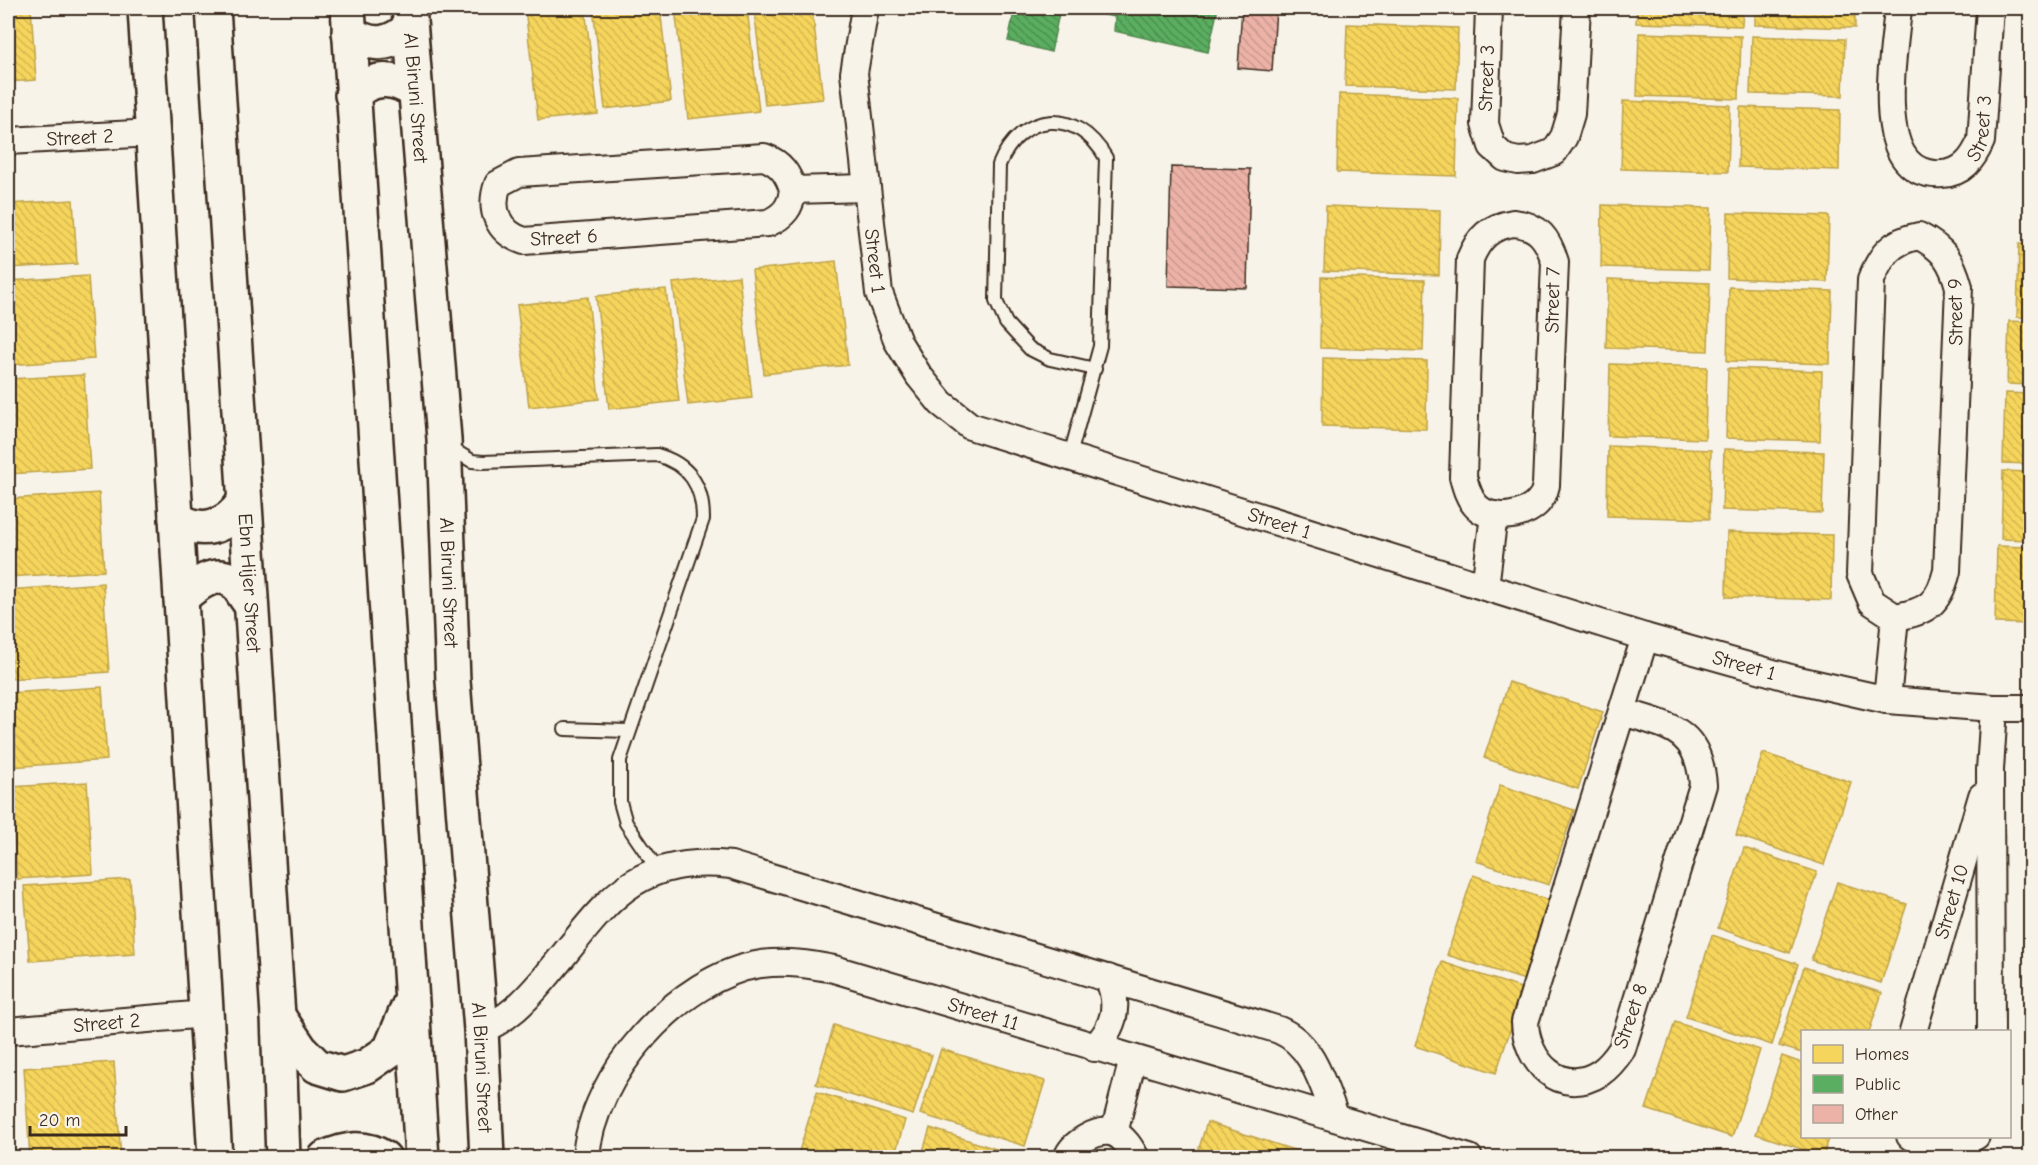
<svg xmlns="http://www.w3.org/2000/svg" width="2038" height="1165" viewBox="0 0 2038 1165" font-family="'Comic Neue',sans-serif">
  <defs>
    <pattern id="homes-back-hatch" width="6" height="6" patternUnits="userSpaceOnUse" patternTransform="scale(1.5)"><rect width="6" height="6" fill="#f6d55c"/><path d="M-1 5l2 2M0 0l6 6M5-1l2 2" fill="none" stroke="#d4b750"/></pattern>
    <pattern id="public-back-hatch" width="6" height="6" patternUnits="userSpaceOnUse" patternTransform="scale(1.5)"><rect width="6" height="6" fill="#5aae61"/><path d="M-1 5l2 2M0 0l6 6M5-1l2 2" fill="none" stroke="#4c8e4f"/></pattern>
    <pattern id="building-back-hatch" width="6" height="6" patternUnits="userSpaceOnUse" patternTransform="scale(1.5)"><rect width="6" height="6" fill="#ecb2a7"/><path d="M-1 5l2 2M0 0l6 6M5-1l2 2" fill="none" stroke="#cb998f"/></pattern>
  </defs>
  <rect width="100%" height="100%" fill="#f7f3e8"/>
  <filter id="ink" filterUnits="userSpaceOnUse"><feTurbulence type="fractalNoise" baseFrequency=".0167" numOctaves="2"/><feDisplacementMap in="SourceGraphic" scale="12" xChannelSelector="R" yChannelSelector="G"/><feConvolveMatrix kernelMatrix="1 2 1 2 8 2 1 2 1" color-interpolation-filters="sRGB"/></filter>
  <g filter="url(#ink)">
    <g fill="url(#homes-back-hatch)" stroke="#bea249" stroke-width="1.5">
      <path d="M8 8H31L36 80 8 82Z"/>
      <path d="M525 8H585L598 114 538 120Z"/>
      <path d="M593 8H660L671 101 605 109Z"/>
      <path d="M675 8H747L759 111 688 119Z"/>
      <path d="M754 8H812L823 99 765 105Z"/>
      <path d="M1384 8H1449V10Z"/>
      <path d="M1637 8H1743L1742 26 1636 23Z"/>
      <path d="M1755 8H1855V28L1755 25Z"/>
      <path d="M1347 24 1458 28 1456 89 1345 86Z"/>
      <path d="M1639 33 1741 36 1739 99 1637 96Z"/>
      <path d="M1752 36 1845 39 1843 96 1750 94Z"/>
      <path d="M1339 94 1458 98 1456 176 1337 172Z"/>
      <path d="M1623 101 1730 105 1728 172 1621 169Z"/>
      <path d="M1740 107 1840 110 1839 170 1738 167Z"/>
      <path d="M2030 130V199H2028Z"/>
      <path d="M73 200 77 264 8 268V204Z"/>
      <path d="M1602 205 1711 208 1709 270 1601 267Z"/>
      <path d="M1326 206 1440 210 1439 275 1324 271Z"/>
      <path d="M1728 213 1829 216 1827 282 1727 278Z"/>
      <path d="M2019 244 2030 245V317H2017Z"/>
      <path d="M836 261 848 365 764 374 752 270Z"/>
      <path d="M88 276 94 359 8 365V281Z"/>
      <path d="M739 276 752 398 688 405 673 283Z"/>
      <path d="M1321 277 1425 280 1423 351 1320 348Z"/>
      <path d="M1608 279 1710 283 1708 351 1606 348Z"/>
      <path d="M1729 287 1832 291 1830 364 1727 361Z"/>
      <path d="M666 289 679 401 609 409 596 296Z"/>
      <path d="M588 297 599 399 529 407 517 305Z"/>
      <path d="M2009 321 2030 322V385L2007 384Z"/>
      <path d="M1323 358 1427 361 1426 429 1322 426Z"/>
      <path d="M1610 364 1707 367 1705 439 1608 436Z"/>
      <path d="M1728 368 1822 371 1820 441 1726 438Z"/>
      <path d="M84 375 90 469 8 474V379Z"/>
      <path d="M2005 393 2030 394V464L2003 463Z"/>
      <path d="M1608 446 1711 450 1709 519 1607 516Z"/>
      <path d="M1724 449 1824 452 1822 513 1722 510Z"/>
      <path d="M2003 471 2030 472V540L2001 539Z"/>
      <path d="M99 493 104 571 8 577V499Z"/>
      <path d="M1727 532 1832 535 1831 600 1726 597Z"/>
      <path d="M1997 546 2030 547V624L1995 623Z"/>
      <path d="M103 583 109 672 8 679V590Z"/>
      <path d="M1509 682 1603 712 1578 789 1484 758Z"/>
      <path d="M102 687 107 760 11 767 8 693Z"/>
      <path d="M1763 753 1851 782 1824 865 1736 835Z"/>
      <path d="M87 782 93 874 17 879 11 787Z"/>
      <path d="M1500 785 1574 810 1549 885 1476 861Z"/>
      <path d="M1744 848 1817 872 1790 953 1718 928Z"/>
      <path d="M1473 875 1551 901 1525 980 1447 955Z"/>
      <path d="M130 879 135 954 30 961 24 886Z"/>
      <path d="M1837 882 1907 904 1881 983 1811 960Z"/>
      <path d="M1712 935 1798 964 1772 1045 1686 1017Z"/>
      <path d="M1442 962 1524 989 1496 1073 1415 1046Z"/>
      <path d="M1804 967 1882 993 1869 1032H1802V1053L1779 1046Z"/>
      <path d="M1675 1022 1760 1050 1732 1137 1646 1109Z"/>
      <path d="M834 1025 932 1055 913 1115 816 1084Z"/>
      <path d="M941 1049 1045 1081 1025 1146 920 1114Z"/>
      <path d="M1782 1056 1802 1063V1136H1830L1823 1156 1756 1134Z"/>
      <path d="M8 1061 15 1158H8Z"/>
      <path d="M114 1062 121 1158H30L24 1068Z"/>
      <path d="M817 1092 905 1120 894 1158H797Z"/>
      <path d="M1207 1122 1313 1156V1158H1196Z"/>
      <path d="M930 1128 1015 1155 1014 1158H921Z"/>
    </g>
    <g fill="url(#public-back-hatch)" stroke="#51864d" stroke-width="1.5">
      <path d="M1015 8H1060L1051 52 1008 41Z"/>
      <path d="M1072 8H1218L1208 52 1114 31 1115 17Z"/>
    </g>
    <g fill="url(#building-back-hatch)" stroke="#3b2a1e" stroke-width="1.5">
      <path d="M1242 8H1276L1272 71 1238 68Z"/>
      <path d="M1171 167 1250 169 1247 288 1168 286Z"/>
    </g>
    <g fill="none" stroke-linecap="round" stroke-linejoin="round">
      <g stroke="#3b2a1e" stroke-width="16">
        <g id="lane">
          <path d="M450 448 472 461 483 462 657 455C689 464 703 486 703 519L620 760V802L626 823 658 870"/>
          <path d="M1069 459 1100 346 1106 158C1077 107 1021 111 999 165L996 301 1006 323 1030 349 1050 359 1095 369"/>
          <path d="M565 729 628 731"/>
        </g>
      </g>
      <g stroke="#3b2a1e" stroke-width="30">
        <g id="street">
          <path id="s1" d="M865 8 854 73 879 293 898 342 919 376 941 403 970 426 1645 637 1794 679 1887 700 1994 708H2030"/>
          <path d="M1489 8 1485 124 1492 146 1505 158 1518 161 1533 160 1554 152 1564 137 1571 114 1577 8"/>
          <path id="s2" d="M1898 8C1895 52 1868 179 1942 174 1963 173 1973 159 1981 141L1990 8"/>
          <path id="s3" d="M8 141 153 133"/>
          <path d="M764 157C781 163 788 174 793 190 791 207 784 216 768 223L524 241C497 232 489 209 498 184L519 173Z"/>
          <path d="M793 190 866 188"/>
          <path d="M1513 223C1539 225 1548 239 1555 262L1546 485C1545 489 1544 495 1541 498 1529 517 1493 522 1477 507 1469 499 1466 488 1463 477L1470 259C1479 237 1490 227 1513 223Z"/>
          <path d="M1919 236C1944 249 1952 261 1959 287L1947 571C1939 603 1928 612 1895 617L1872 602 1860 574 1871 280C1881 255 1891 241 1919 236Z"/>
          <path d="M1485 587 1494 515"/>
          <path d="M1887 700 1895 617"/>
          <path d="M1623 712C1669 726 1699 729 1703 785L1622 1049C1616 1058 1609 1067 1600 1073 1560 1098 1526 1061 1525 1022L1645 637"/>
          <path d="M481 1030C508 1019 525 1001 544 979 603 910 627 854 731 865L1279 1030C1314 1045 1322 1084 1336 1118"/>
          <path id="s4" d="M8 1031 206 1014"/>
          <path id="s5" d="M1913 1032 1982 796"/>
          <path d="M1991 1032 1990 770 1994 708"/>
          <path d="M1094 1048C1115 1027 1120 1005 1108 978"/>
          <path d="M1114 1133 1133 1059"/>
          <path d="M1910 1136C1933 1151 1953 1150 1976 1136"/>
          <path id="s6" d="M586 1158C591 1076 679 976 761 964 787 961 808 964 834 969L1469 1158"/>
          <path d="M1067 1158C1072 1143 1099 1127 1114 1133 1124 1137 1131 1149 1136 1158"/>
        </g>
      </g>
      <g stroke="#3b2a1e" stroke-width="38">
        <g id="secondary">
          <path d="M145 8 215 1158"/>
          <path id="s7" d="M213 8 278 1016 283 1158"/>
          <path d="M348 8 422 1158"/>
          <path id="s8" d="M409 8 444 439 453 681 481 1030 487 1158"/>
          <path d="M349 32C371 48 391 46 410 27"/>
          <path d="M352 95C372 77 392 76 414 91"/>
          <path d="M176 518C201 536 227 527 243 503"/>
          <path d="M181 598C194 587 212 570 231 580 238 584 244 596 249 602"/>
          <path d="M278 1016 301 1050 317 1066 343 1074 367 1066 390 1050 409 1005"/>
          <path d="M325 1158C346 1149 364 1145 384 1158"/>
        </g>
      </g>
      <use href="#lane" stroke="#f7f3e8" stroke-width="12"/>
      <use href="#street" stroke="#f7f3e8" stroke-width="26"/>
      <use href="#secondary" stroke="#f7f3e8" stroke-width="33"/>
    </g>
  </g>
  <g text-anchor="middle" stroke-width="6" stroke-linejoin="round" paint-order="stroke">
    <g font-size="20" fill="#3b2a1e" stroke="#f7f3e8">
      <text transform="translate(1486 78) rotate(-88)" y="7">Street 3</text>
      <text dy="7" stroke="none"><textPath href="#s8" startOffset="90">Al Biruni Street</textPath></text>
      <text dy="7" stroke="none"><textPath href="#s2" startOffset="262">Street 3</textPath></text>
      <text dy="7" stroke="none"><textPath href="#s3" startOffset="72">Street 2</textPath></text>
      <text transform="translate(564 237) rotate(-3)" y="7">Street 6</text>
      <text dy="7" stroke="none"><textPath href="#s1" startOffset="255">Street 1</textPath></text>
      <text transform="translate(1552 300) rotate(-89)" y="7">Street 7</text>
      <text transform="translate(1955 312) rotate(-91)" y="7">Street 9</text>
      <text dy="7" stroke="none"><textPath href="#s1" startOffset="776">Street 1</textPath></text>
      <text dy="7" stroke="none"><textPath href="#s7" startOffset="576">Ebn Hijer Street</textPath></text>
      <text dy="7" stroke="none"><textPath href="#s8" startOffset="576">Al Biruni Street</textPath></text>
      <text dy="7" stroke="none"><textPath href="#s1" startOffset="1262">Street 1</textPath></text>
      <text dy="7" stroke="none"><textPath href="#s5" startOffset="136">Street 10</textPath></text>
      <text dy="7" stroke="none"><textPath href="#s6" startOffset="507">Street 11</textPath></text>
      <text transform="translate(1630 1016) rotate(-71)" y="7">Street 8</text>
      <text dy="7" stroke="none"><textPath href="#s4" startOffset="99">Street 2</textPath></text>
      <text dy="7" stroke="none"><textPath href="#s8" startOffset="1062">Al Biruni Street</textPath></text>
    </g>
  </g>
  <rect width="2038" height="1165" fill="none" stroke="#f7f3e8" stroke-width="30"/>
  <rect x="15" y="15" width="2008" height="1135" fill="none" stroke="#3b2a1e" stroke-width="2" filter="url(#ink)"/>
  <rect x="1801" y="1030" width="210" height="108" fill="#f7f3e8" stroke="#aca397" stroke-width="1.5"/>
  <rect x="1813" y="1045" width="30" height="18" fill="#f6d55c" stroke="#aca397" stroke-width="1.5"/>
  <text x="1855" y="1060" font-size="18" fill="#3b2a1e">Homes</text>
  <rect x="1813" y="1075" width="30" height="18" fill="#5aae61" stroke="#aca397" stroke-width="1.5"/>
  <text x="1855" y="1090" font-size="18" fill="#3b2a1e">Public</text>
  <rect x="1813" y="1105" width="30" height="18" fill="#ecb2a7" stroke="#aca397" stroke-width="1.5"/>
  <text x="1855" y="1120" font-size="18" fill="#3b2a1e">Other</text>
  <path d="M30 1126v9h96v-9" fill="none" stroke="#3b2a1e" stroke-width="3"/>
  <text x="39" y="1126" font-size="18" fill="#3b2a1e" stroke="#f7f3e8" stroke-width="4.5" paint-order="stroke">20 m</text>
</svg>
